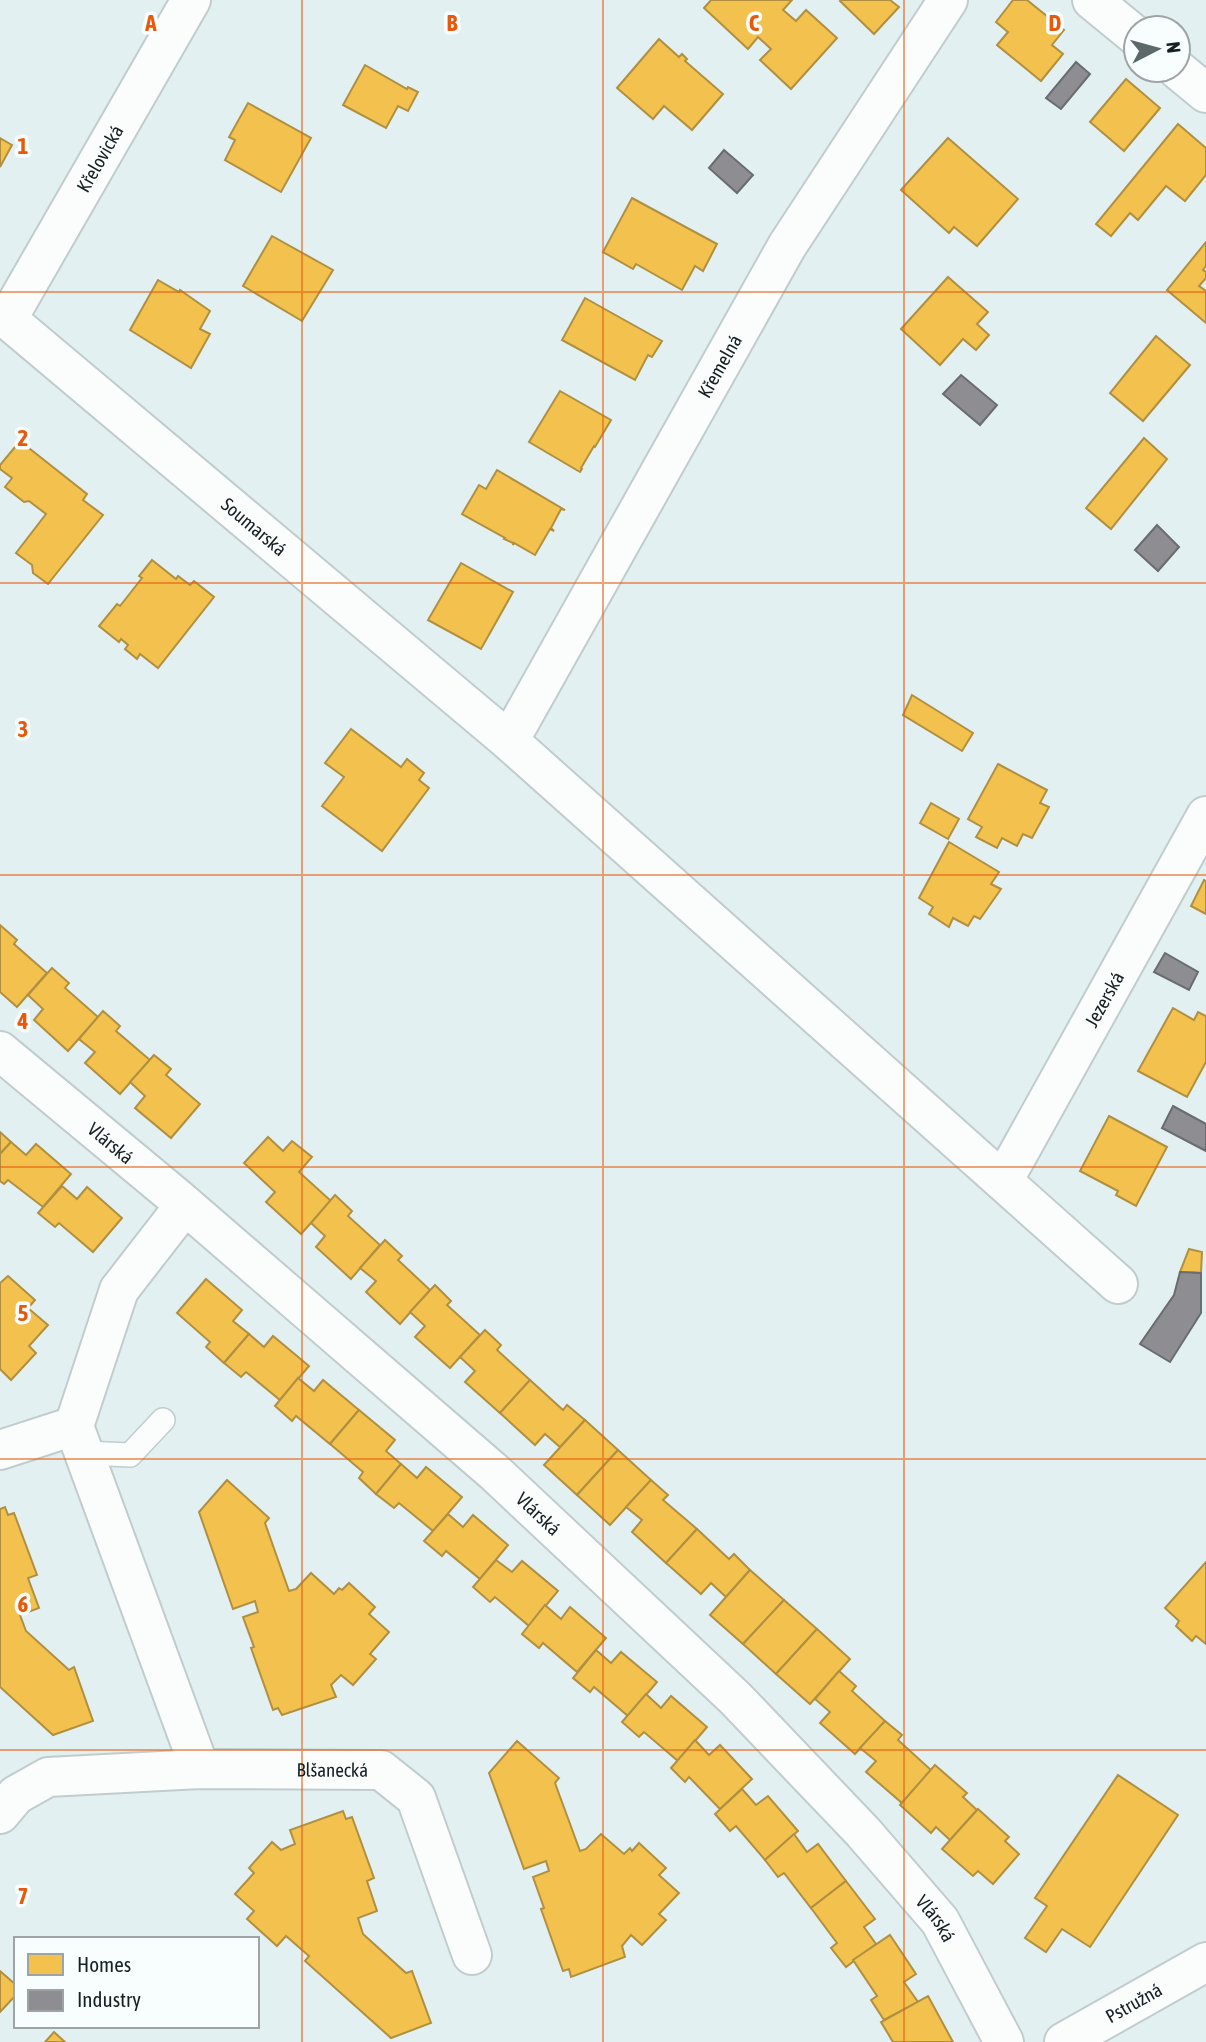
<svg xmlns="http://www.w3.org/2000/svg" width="1206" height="2042" viewBox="0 0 1206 2042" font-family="'Asap Condensed',sans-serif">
  <rect width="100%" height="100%" fill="#e2f0f2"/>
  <g fill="#f2c14e" stroke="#b09040" stroke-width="2">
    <path d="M711 0H792L783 10 796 21 806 10 837 38 791 89 760 60 771 49 758 37 748 49 704 8Z"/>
    <path d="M841 0H890L899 7 874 34 840 1Z"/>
    <path d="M1013 0H1027L1064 30 1052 45 1063 54 1041 81 997 45 1008 32 996 22Z"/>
    <path d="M659 39 679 57 682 54 687 59 685 61 723 94 692 130 664 106 653 119 617 88Z"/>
    <path d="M365 65 407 89 408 87 418 92 408 111 398 106 386 128 343 105Z"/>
    <path d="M1126 79 1160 108 1124 151 1090 122Z"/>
    <path d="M248 103 311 138 281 192 225 160 235 140 229 137Z"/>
    <path d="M1178 124 1206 148V175L1185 201 1166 186 1138 220 1130 213 1111 236 1096 224Z"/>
    <path d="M0 138 12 145 0 167Z"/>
    <path d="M948 138 1018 199 977 246 954 227 949 233 901 190Z"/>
    <path d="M632 198 717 244 703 271 695 266 682 290 636 264 633 269 603 252Z"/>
    <path d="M272 236 333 270 302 321 243 286Z"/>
    <path d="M1206 242V266L1203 270 1206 272V278L1199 286 1206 291V323L1167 290Z"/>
    <path d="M948 277 988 312 977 324 989 335 976 350 963 339 940 365 901 329Z"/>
    <path d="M158 280 179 292 180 290 210 311 200 329 210 334 191 368 130 330Z"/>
    <path d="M585 298 662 341 652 357 648 355 635 380 562 340Z"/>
    <path d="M1156 336 1190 365 1143 421 1110 393Z"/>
    <path d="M560 391 611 420 595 447 594 446 581 468 582 469 580 472 529 442Z"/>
    <path d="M1144 438 1167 459 1111 529 1086 508Z"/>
    <path d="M20 441 87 494 83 500 103 515 48 584 33 573 32 565 16 553 46 514 29 501 24 502 5 487 12 478 0 469V465Z"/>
    <path d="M497 470 565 510 561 509 551 528 554 531 550 529 535 555 514 543 513 545V543L504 539 505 538 462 514 479 485 486 489Z"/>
    <path d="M152 560 176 579 178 576 190 585 194 581 214 597 158 668 140 654 137 659 125 649 128 645 121 639 119 642 99 626 117 604 120 606 142 578 139 576Z"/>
    <path d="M461 563 513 592 481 649 428 620Z"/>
    <path d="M912 695 973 733 962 751 903 715Z"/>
    <path d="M351 729 401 767 407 759 424 773 419 780 429 788 382 851 322 806 344 777 325 763Z"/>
    <path d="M998 764 1047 790 1040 803 1049 807 1032 838 1023 834 1017 846 1002 838 997 848 976 837 982 827 968 819Z"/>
    <path d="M931 803 959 819 948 839 920 823Z"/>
    <path d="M949 842 999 872 991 884 1001 889 980 919 974 916 968 926 953 918 949 927 929 914 933 907 919 898Z"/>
    <path d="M1204 880 1206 881V914L1191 906Z"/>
    <path d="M0 925 17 940 14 944 47 973 17 1007 0 992Z"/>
    <path d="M52 968 69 983 65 988 98 1017 68 1051 34 1020 43 1009 28 995Z"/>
    <path d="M1173 1008 1194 1020 1198 1012 1206 1016V1062L1187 1097 1138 1071Z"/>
    <path d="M103 1011 120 1026 116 1031 150 1060 120 1094 85 1063 95 1052 79 1039Z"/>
    <path d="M154 1055 171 1069 166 1075 200 1104 171 1138 135 1108 145 1096 130 1082Z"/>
    <path d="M1109 1116 1167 1147 1136 1206 1116 1195 1118 1191 1080 1171Z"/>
    <path d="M0 1132 11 1142 0 1154Z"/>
    <path d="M268 1137 283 1151 292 1141 312 1157 299 1172 331 1201 301 1234 266 1202 275 1192 244 1163Z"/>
    <path d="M11 1142 26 1155 36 1144 71 1174 43 1207 8 1180 4 1184 0 1181V1154Z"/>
    <path d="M62 1186 77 1199 87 1187 122 1218 93 1252 59 1223 55 1227 38 1213Z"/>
    <path d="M335 1195 352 1211 348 1216 380 1245 351 1279 316 1247 325 1236 311 1223Z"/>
    <path d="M385 1240 402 1256 398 1260 430 1290 400 1324 366 1292 376 1281 360 1268Z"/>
    <path d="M1189 1249 1202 1252 1201 1273 1180 1272Z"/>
    <path d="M8 1276 35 1300 28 1308 48 1325 29 1346 36 1353 11 1380 0 1369V1283Z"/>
    <path d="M206 1279 242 1310 233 1321 249 1334 224 1363 206 1347 210 1342 177 1313Z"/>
    <path d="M435 1285 451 1301 447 1305 480 1335 450 1368 415 1337 425 1326 410 1312Z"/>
    <path d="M485 1330 501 1345 497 1350 530 1380 500 1413 465 1382 475 1371 460 1357Z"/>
    <path d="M249 1334 264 1347 273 1336 309 1366 280 1400 246 1372 241 1377 224 1363Z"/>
    <path d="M298 1378 314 1391 323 1380 359 1410 330 1444 296 1416 292 1421 275 1406Z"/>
    <path d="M530 1380 563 1410 567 1405 585 1420 560 1447 545 1434 535 1445 500 1413Z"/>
    <path d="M359 1410 395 1440 386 1451 401 1464 376 1494 359 1478 363 1472 330 1444Z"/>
    <path d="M585 1420 618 1450 577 1495 544 1465Z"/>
    <path d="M618 1450 651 1480 610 1525 577 1495Z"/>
    <path d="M401 1464 417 1478 426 1467 462 1497 433 1531 399 1503 394 1508 376 1494Z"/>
    <path d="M227 1480 269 1518 265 1523 289 1591 296 1589 311 1573 334 1594 339 1588 342 1590 349 1583 375 1607 369 1614 389 1632 370 1654 376 1659 353 1685 341 1675 331 1685 336 1697 282 1715 278 1708 273 1710 251 1648 254 1647 243 1617 258 1612 255 1601 233 1609 199 1512Z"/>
    <path d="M651 1480 668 1495 663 1500 697 1529 666 1563 632 1532 642 1520 626 1507Z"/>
    <path d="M5 1507 8 1515 14 1513 37 1575 28 1578 39 1608 20 1615 26 1631 69 1670 74 1667 93 1721 53 1735 0 1687V1509Z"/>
    <path d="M448 1514 463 1527 473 1515 508 1545 480 1579 446 1551 442 1556 424 1541Z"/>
    <path d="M697 1529 729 1559 734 1554 750 1570 726 1597 711 1583 701 1594 666 1563Z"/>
    <path d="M496 1560 512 1572 522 1561 558 1591 529 1626 495 1597 490 1602 473 1587Z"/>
    <path d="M1206 1562V1644L1196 1636 1192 1641 1176 1626 1179 1621 1165 1608Z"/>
    <path d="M750 1570 784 1600 743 1644 710 1615Z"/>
    <path d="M784 1600 817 1629 776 1674 743 1644Z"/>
    <path d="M545 1605 561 1619 570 1607 606 1638 577 1672 543 1643 539 1648 522 1634Z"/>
    <path d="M817 1629 850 1659 810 1704 776 1674Z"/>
    <path d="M596 1650 611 1663 621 1652 657 1682 628 1716 594 1687 590 1692 573 1678Z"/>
    <path d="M839 1671 856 1686 852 1691 885 1721 855 1754 820 1723 830 1712 815 1699Z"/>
    <path d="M646 1694 661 1708 671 1696 707 1727 678 1761 644 1732 639 1737 622 1722Z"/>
    <path d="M885 1721 902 1735 898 1740 931 1770 902 1803 866 1772 876 1761 860 1748Z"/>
    <path d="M695 1740 709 1755 720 1745 752 1779 720 1809 689 1777 685 1782 671 1768Z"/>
    <path d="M517 1741 559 1778 555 1783 580 1851 586 1849 601 1834 624 1854 630 1848 632 1851 639 1843 666 1868 659 1875 679 1893 659 1914 666 1920 642 1945 631 1935 622 1946 625 1957 571 1977 569 1969 563 1971 541 1909 544 1908 533 1877 549 1871 546 1861 524 1869 489 1773Z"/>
    <path d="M935 1765 967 1793 963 1797 977 1810 950 1840 936 1827 931 1833 900 1805Z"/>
    <path d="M1118 1775 1178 1815 1090 1947 1062 1929 1046 1952 1025 1938 1047 1906 1035 1898Z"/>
    <path d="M742 1789 756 1805 768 1796 798 1831 765 1860 736 1826 730 1831 715 1814Z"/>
    <path d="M978 1809 1009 1837 1005 1841 1019 1854 993 1884 978 1871 973 1876 942 1849Z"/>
    <path d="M343 1811 346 1819 352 1817 374 1878 367 1881 377 1911 358 1918 363 1934 406 1973 412 1971 431 2023 391 2038 305 1961 309 1956 286 1936 277 1946 247 1919 254 1911 235 1894 254 1873 249 1868 272 1842 281 1850 295 1844 290 1830Z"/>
    <path d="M794 1834 807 1852 818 1844 846 1881 811 1908 784 1873 778 1877 765 1860Z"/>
    <path d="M846 1881 875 1919 864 1927 876 1944 846 1967 831 1948 837 1943 811 1908Z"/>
    <path d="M890 1935 916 1974 904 1982 918 2002 884 2020 871 2000 877 1996 853 1960Z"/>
    <path d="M0 1971 16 1985V1995L0 2012Z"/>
    <path d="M928 1996 953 2042H893L881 2022Z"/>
    <path d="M54 2032 65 2042H45Z"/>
  </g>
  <g fill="#8d8d92" stroke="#696c70" stroke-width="2">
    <path d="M1076 62 1090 74 1061 109 1046 98Z"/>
    <path d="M724 150 753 175 737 193 709 168Z"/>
    <path d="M961 375 997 405 980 425 943 394Z"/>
    <path d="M1157 525 1179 547 1158 571 1135 550Z"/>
    <path d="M1165 953 1198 972 1189 990 1154 972Z"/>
    <path d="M1173 1106 1206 1124V1151L1162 1128Z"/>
    <path d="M1180 1272 1201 1273V1313L1170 1362 1140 1344 1174 1295Z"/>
  </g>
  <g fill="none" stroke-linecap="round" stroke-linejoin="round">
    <g stroke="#c1cccd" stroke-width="26">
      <path id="service" d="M84 1453 130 1455 163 1420"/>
    </g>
    <g stroke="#c1cccd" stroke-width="42">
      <g id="minor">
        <path d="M1092 0 1136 36"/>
        <path d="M1178 70 1206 93"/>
        <path id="s1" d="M0 313 509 741 1118 1284"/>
        <path id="s2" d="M8 318 191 0"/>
        <path id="s3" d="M509 741 787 246 948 0"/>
        <path id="s4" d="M0 1051 177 1198 494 1472 735 1698 863 1832 940 1921 1004 2042"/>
        <path id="s5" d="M1003 1181 1206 816"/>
        <path d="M185 1205 119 1290 74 1426 200 1769"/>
        <path d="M0 1450 74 1426"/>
        <path id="s6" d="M0 1814 16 1795 48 1777 200 1769 381 1770 416 1798 472 1955"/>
        <path id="s7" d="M1064 2042 1206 1962"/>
      </g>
    </g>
    <use href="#service" stroke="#fbfdfd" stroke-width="23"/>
    <use href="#minor" stroke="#fbfdfd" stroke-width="38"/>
  </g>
  <path fill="none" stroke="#e8590c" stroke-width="2" stroke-opacity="0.55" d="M302 0V2042M603 0V2042M904 0V2042M0 292H1206M0 583H1206M0 875H1206M0 1167H1206M0 1459H1206M0 1750H1206"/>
  <g text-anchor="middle" stroke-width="7" stroke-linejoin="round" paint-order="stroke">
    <g font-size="19" fill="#161f21" stroke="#f8fdfe">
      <text dy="7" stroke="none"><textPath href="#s2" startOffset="184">Křelovická</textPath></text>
      <text dy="7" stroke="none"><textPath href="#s3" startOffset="430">Křemelná</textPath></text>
      <text dy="7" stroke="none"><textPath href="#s1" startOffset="332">Soumarská</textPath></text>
      <text dy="7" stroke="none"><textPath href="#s5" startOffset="208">Jezerská</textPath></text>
      <text dy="7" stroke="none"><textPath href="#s4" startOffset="144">Vlárská</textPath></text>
      <text dy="7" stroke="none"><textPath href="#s4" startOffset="710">Vlárská</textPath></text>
      <text dy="7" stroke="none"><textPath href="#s6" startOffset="346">Blšanecká</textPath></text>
      <text dy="7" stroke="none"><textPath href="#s4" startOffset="1278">Vlárská</textPath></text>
      <text dy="7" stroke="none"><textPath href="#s7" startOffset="80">Pstružná</textPath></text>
    </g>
  </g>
  <g font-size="23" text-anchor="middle" font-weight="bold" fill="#e8590c" stroke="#f8fdfe" stroke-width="7" stroke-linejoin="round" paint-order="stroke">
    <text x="151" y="31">A</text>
    <text x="452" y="31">B</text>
    <text x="754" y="31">C</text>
    <text x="1055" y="31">D</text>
    <text x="23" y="154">1</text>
    <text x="23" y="446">2</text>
    <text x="23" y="737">3</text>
    <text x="23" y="1029">4</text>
    <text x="23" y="1321">5</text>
    <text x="23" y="1612">6</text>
    <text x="23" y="1904">7</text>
  </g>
  <rect x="14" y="1937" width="245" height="91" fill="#f8fdfe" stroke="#9ea4a6" stroke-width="2"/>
  <rect x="28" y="1954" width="35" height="21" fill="#f2c14e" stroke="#9ea4a6" stroke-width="2"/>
  <text x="77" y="1972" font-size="21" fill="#161f21">Homes</text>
  <rect x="28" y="1990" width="35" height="21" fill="#8d8d92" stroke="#9ea4a6" stroke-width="2"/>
  <text x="77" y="2007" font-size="21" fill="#161f21">Industry</text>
  <g transform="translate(1157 49) rotate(84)"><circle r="33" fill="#f8fdfe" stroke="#9ea4a6" stroke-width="2"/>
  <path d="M0-5L12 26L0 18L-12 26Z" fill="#5d686a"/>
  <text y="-10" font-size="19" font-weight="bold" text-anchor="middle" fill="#161f21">N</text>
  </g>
</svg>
